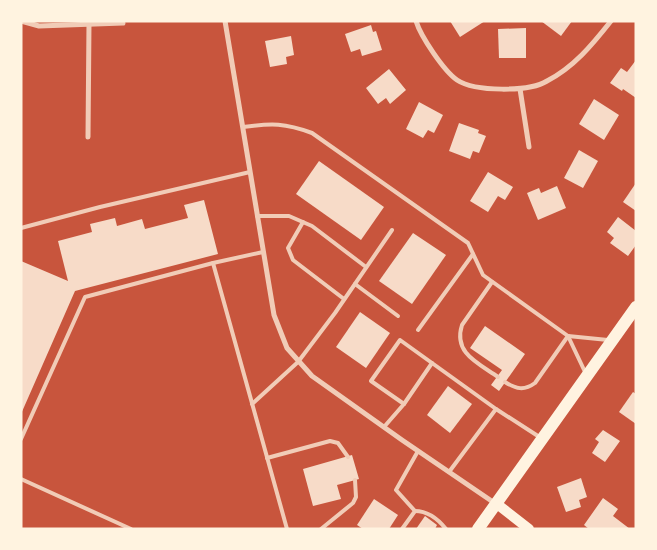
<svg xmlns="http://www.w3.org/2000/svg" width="657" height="550" viewBox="0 0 657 550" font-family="Ubuntu,sans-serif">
  <rect width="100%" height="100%" fill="#c8553d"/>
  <g fill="#f7dbc8">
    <path d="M450 21H485L460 37Z"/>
    <path d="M541 21H572L561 36Z"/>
    <path d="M371 25 373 32 376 31 382 50 362 56 360 49 351 52 345 34Z"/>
    <path d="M526 28V58H499L498 29Z"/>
    <path d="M291 36 294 55 286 57 287 64 270 67 265 41Z"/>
    <path d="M636 60V98L623 89 622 91 610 83 621 68 627 72Z"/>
    <path d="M389 69 406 90 390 104 386 98 378 104 366 88Z"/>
    <path d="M594 99 619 115 604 140 579 124Z"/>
    <path d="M419 102 443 115 434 133 428 130 423 138 406 129Z"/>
    <path d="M459 123 479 130 478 133 486 136 479 153 473 151 470 159 449 151Z"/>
    <path d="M579 150 598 161 583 188 564 178Z"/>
    <path d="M319 161 384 207 361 240 296 194Z"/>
    <path d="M488 172 513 187 505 200 498 196 488 212 470 201Z"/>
    <path d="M636 183V211L623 202Z"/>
    <path d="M557 186 566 208 538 220 527 193 539 188 541 193Z"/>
    <path d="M204 200 218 254 75 291 21 414V261L68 281 58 241 92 232 90 224 115 218 117 226 142 219 145 229 188 218 184 205Z"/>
    <path d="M618 217 636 231V245L628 256 610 243 614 238 607 232Z"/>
    <path d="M413 233 446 255 412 304 379 281Z"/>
    <path d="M360 312 390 333 366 368 336 347Z"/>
    <path d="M485 326 525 354 499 391 491 385 502 370 470 348Z"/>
    <path d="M448 386 472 404 450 433 427 415Z"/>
    <path d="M633 392 636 394V424L619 412Z"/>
    <path d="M603 430 620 441 605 462 592 453 599 442 595 439Z"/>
    <path d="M352 455 359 479 337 485 341 499 313 506 303 469Z"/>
    <path d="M581 478 587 497 579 500 581 507 566 512 557 487Z"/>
    <path d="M603 498 618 509 613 516 630 529H589L584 525Z"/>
    <path d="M374 499 398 515 389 529H363L357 525Z"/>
    <path d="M425 516 437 525 435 529H416Z"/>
  </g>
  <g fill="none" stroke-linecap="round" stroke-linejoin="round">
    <g stroke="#f1ccb7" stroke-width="4">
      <path d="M243 127C272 123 285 123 312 133L468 243 483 275 568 336 586 374"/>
      <path d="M257 216H289L312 226 366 267"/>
      <path d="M303 222 288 248 293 260 344 299"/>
      <path d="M21 228 100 207 250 172"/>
      <path d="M213 263 287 529"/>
      <path d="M492 282 462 325C453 353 478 363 498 377"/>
      <path d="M355 284 398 316"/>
      <path d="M418 330 473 254"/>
      <path d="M568 336 608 340"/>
      <path d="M505 382C516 389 524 391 535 383L568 336"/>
      <path d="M252 404 298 362 335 313 392 230"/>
      <path d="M404 404 371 381 400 340 496 409 541 438"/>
      <path d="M384 427 404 404 432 363"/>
      <path d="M21 439 85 297 213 263 263 252"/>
      <path d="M267 458 330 441 338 443 348 457"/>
      <path d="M449 472 496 409"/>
      <path d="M21 479 131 529"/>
      <path d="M415 511C428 511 438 519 446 529"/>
      <path d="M321 529 353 503 356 497 355 480"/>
      <path d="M402 529 415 511 396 490 418 451"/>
    </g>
    <g stroke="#f1ccb7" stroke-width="5">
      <path d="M21 21 39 26 123 23"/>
      <path d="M225 21 274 315 287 348 312 376 402 440 496 504"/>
      <path d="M416 21C421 37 444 71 457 80 475 92 529 92 547 81 574 67 592 45 611 21"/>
      <path d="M520 89 529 147"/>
      <path d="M88 137 89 23"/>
    </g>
    <path stroke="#fff3e0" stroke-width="10" d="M497 504 529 529"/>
    <path stroke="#fff3e0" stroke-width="12" d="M478 529 636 307"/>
  </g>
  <rect width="657" height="550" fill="none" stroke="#fff3e0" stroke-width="45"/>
</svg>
